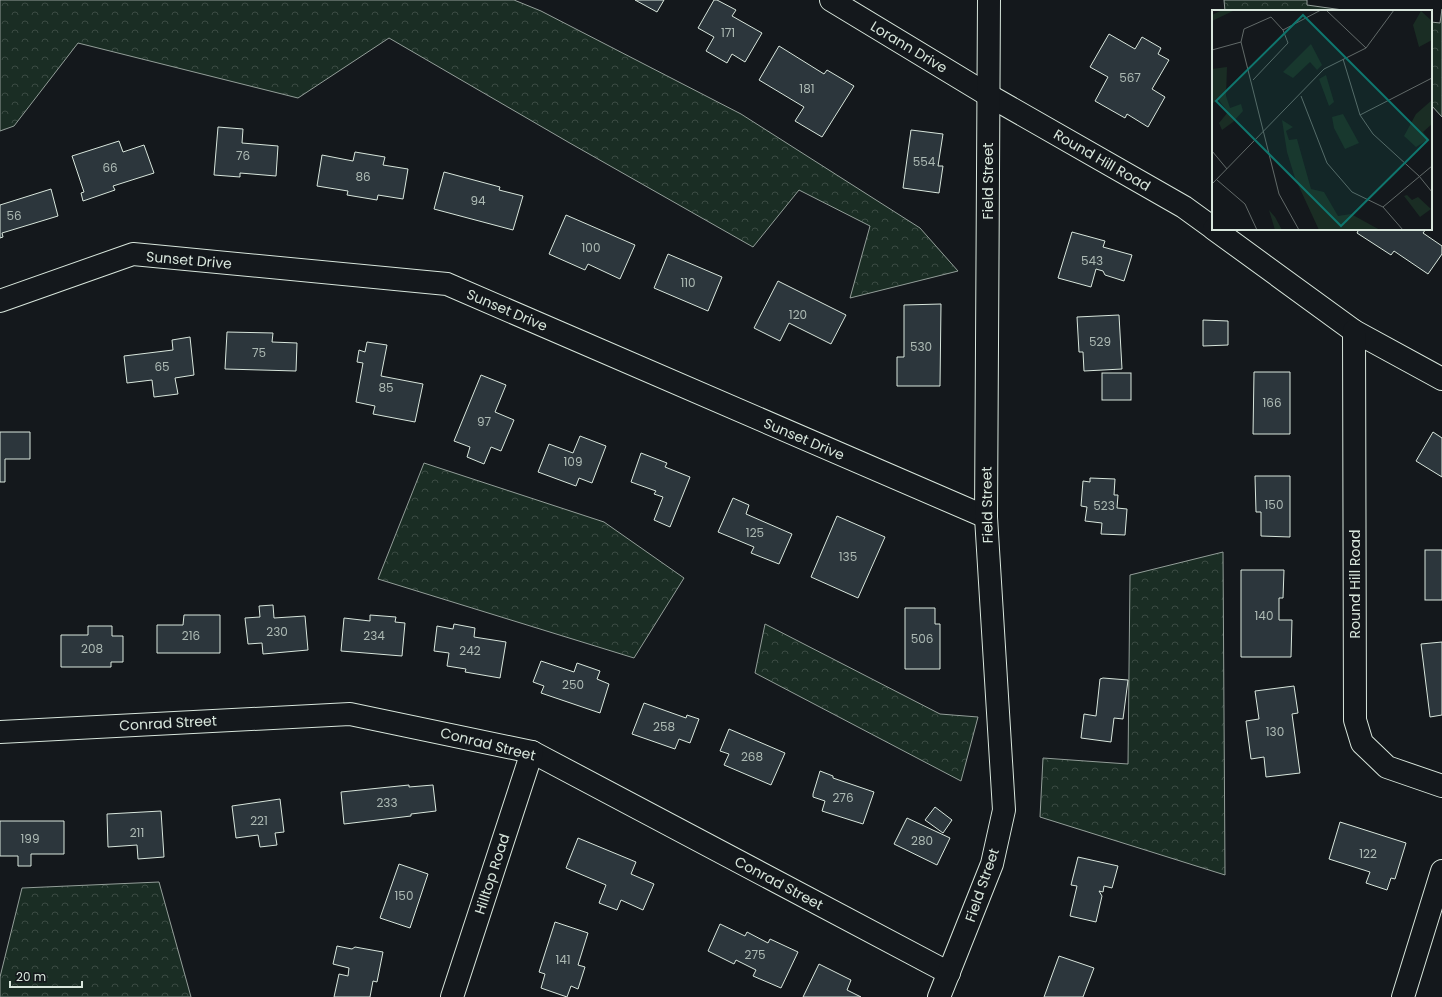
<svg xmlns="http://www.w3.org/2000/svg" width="1442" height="997" viewBox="0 0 1442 997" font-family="Poppins,sans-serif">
  <defs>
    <pattern id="forest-crowns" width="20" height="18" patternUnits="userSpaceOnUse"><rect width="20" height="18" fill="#1a2d24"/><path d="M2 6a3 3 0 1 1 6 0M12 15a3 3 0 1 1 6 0" fill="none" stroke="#3b4b43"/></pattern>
  </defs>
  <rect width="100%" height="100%" fill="#14181c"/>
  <g fill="url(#forest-crowns)" stroke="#939e99">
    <path d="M0 0H514L541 11 741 114 920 228 958 271 850 298 870 226 799 190 753 247 568 142 389 38 298 98 78 43 14 126 0 131Z"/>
    <path d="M1224 0H1307V5L1350 11H1225Z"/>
    <path d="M1442 9V117L1431 105V22L1440 23Z"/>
    <path d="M424 463 604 522 684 578 634 658 378 579Z"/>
    <path d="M1223 552 1225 874V875L1040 817 1043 758 1128 764 1130 575Z"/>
    <path d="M765 624 940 714 978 717 961 781 755 673Z"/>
    <path d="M159 882 191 997H0V977L22 888Z"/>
  </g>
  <g fill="#2c363c" stroke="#d8e6dc">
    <path d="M635 0H664L657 12Z"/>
    <path d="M714 0H717L736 10 732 16 762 33 745 62 732 54 727 63 706 51 714 37 698 28Z"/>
    <path d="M1109 34 1135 49 1142 37 1161 48 1158 54 1169 60 1152 89 1165 97 1148 127 1127 114 1125 118 1095 101 1108 77 1090 67Z"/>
    <path d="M779 46 824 74 827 70 854 86 822 137 795 121 804 107 759 80Z"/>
    <path d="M218 127 243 129 242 143 278 146 276 176 240 173V177L214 175Z"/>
    <path d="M911 130 943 134 938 166H943L939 193 903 188Z"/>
    <path d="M119 141 123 152 144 145 154 173 113 186 115 190 83 201 81 193 84 192 72 156Z"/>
    <path d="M355 152 385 157 383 165 408 169 403 199 378 195 377 200 347 195 348 191 317 186 322 155 353 161Z"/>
    <path d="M444 172 500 187 499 190 523 196 513 230 434 209Z"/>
    <path d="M51 189 58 216 2 233 3 237 0 238V205Z"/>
    <path d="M566 215 635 245 620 279 588 264 585 270 549 254Z"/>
    <path d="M1359 229H1426L1423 233 1442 246V254L1428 274 1394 251 1391 255 1357 233Z"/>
    <path d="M1072 232 1105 241 1103 247 1132 255 1124 281 1105 275 1103 271 1096 269 1091 287 1058 278Z"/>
    <path d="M668 254 722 277 708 311 654 288Z"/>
    <path d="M778 281 846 315 831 344 789 323 780 341 754 328Z"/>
    <path d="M941 304 940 386H897V357H904V305Z"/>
    <path d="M1119 315 1122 369 1084 371 1083 352H1079L1077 317Z"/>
    <path d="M1203 320 1228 321V345L1203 346Z"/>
    <path d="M227 332 273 333 272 342 297 343 296 371 225 369Z"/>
    <path d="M190 337 194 375 175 378 178 394 154 397 152 380 127 383 124 356 173 350 172 340Z"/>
    <path d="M367 342 387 345 381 376 423 384 415 422 373 414 375 406 356 402 363 363 357 362 359 350 365 352Z"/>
    <path d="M1254 372H1290V434H1253Z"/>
    <rect x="1102" y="373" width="29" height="27"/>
    <path d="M481 375 506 385 495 412 514 420 501 451 491 447 484 464 467 457 470 447 454 441Z"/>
    <path d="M0 432H30V459H5V482H0Z"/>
    <path d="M1433 432 1442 438V477L1416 461Z"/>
    <path d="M580 436 606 446 592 483 579 478 576 486 538 472 549 444 573 453Z"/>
    <path d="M641 453 667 463 665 467 690 477 670 527 654 520 663 497 654 494 656 491 631 482Z"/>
    <path d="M1255 476H1290V537L1261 536V512H1256Z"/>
    <path d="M1090 478 1115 479 1114 495H1118L1117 508 1127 509 1125 535 1101 534 1102 523 1085 521 1087 507 1081 506 1083 481 1090 482Z"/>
    <path d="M733 498 749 505 746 514 792 534 779 564 751 553 754 547 718 532Z"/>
    <path d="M837 516 885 537 858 598 811 577Z"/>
    <rect x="1425" y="550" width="17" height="50"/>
    <path d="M1241 570H1284L1283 598H1279V620H1292L1291 657H1241Z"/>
    <path d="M273 605 274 618 305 616 308 650 263 654 262 643 248 644 245 618 260 617 259 606Z"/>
    <path d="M905 608H935V624H940V669H905Z"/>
    <path d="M184 615H220V653H157V625H183Z"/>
    <path d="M370 615 396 617 395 622 405 623 402 656 341 651 344 618 370 621Z"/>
    <path d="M454 624 475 628 474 637 506 642 500 678 465 672 466 669 447 666 449 653 434 651 437 626 453 629Z"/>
    <path d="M88 626H112V636H123V662H111V667H61V635H88Z"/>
    <path d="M1442 642V715L1430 717 1421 644Z"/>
    <path d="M541 661 574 672 577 663 600 671 597 679 609 684 600 713 541 693 544 686 533 682Z"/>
    <path d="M1103 678 1128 680 1123 719 1114 718 1111 742 1081 738 1084 714 1096 716 1100 679Z"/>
    <path d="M1294 686 1298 713 1292 714 1300 773 1266 777 1264 757 1251 759 1246 721 1259 719 1255 691Z"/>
    <path d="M644 703 686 718 687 715 699 719 690 743 679 739 675 749 632 734Z"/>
    <path d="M729 729 785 753 771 785 724 765 729 754 720 751Z"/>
    <path d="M820 771 833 776V778L874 792 863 824 822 811 825 801 813 797V794Z"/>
    <path d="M409 785V787L433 785 436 811 411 814V816L344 824 341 792Z"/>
    <path d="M280 799 284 832 275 833 277 845 260 847 258 835 236 838 232 806Z"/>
    <path d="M935 807 952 820 943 833 925 820Z"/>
    <path d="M161 811 164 857 138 859 137 845 108 847 107 814Z"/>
    <path d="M907 818 950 838 937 865 894 844Z"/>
    <path d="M0 821H64V854H31V866H18V856H0Z"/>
    <path d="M1340 822 1406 843 1395 879 1391 878 1387 890 1366 883 1370 872 1329 859Z"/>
    <path d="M578 838 636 862 631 874 654 884 643 910 621 900 617 910 599 903 606 885 566 868Z"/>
    <path d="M1078 857 1118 866 1112 888 1104 886 1103 892 1099 891 1102 896 1096 922 1070 916 1077 886 1071 885Z"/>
    <path d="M399 864 428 874 410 928 380 918Z"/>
    <path d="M555 922 588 933 578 965 585 967 578 989 571 986 567 997 541 988 545 974 539 972Z"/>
    <path d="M720 924 745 936 747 932 768 943 770 939 798 952 781 988 753 976 756 970 736 960 734 964 708 951Z"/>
    <path d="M337 946 352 949 355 947 383 952 377 982 373 981 370 997H334L339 974 348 976 349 968 333 964Z"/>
    <path d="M1059 956 1094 968 1083 997H1044Z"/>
    <path d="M819 964 851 980 847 990 861 997H803Z"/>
  </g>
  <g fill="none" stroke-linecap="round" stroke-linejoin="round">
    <g stroke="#d8e6dc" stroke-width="24">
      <g id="minor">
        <path d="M831 0 988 95 1184 207 1213 228"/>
        <path d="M1214 229 1354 331 1442 379"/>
        <path d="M0 301 133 254 447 284 986 517"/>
        <path d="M1354 331 1355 720 1362 743 1387 767 1442 786"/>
        <path d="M0 732 350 714 532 752 949 973"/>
        <path d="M452 997 532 752"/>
        <path d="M1403 997 1442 871"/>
      </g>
    </g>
    <g stroke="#d8e6dc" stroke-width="24">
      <path id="tertiary" d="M939 997 992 864 1004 810 986 517 989 0"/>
    </g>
    <use href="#minor" stroke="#14181c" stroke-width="22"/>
    <use href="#tertiary" stroke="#14181c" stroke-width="22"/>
  </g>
  <g text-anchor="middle" stroke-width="3" stroke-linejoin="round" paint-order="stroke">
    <g font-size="12" fill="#adbab4">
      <text x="728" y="37">171</text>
      <text x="1130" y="82">567</text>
      <text x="807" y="93">181</text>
      <text x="243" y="160">76</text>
      <text x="924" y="166">554</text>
      <text x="110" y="172">66</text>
      <text x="363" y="181">86</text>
      <text x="478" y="205">94</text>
      <text x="14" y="220">56</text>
      <text x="591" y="252">100</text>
      <text x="1092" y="265">543</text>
      <text x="688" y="287">110</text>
      <text x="798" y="319">120</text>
      <text x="1100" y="346">529</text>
      <text x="921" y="351">530</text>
      <text x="259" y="357">75</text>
      <text x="162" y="371">65</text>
      <text x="386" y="392">85</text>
      <text x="1272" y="407">166</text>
      <text x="484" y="426">97</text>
      <text x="573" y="466">109</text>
      <text x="1274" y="509">150</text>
      <text x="1104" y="510">523</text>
      <text x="755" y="537">125</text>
      <text x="848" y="561">135</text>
      <text x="1264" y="620">140</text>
      <text x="277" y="636">230</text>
      <text x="191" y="640">216</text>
      <text x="374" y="640">234</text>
      <text x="922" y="643">506</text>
      <text x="92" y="653">208</text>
      <text x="470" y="655">242</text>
      <text x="573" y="689">250</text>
      <text x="664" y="731">258</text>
      <text x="1275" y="736">130</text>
      <text x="752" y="761">268</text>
      <text x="843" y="802">276</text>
      <text x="387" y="807">233</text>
      <text x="259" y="825">221</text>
      <text x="137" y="837">211</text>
      <text x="30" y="843">199</text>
      <text x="922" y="845">280</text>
      <text x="1368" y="858">122</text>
      <text x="404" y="900">150</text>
      <text x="755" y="959">275</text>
      <text x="563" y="964">141</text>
    </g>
    <g font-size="14" fill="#d8e6dc" stroke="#14181c">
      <text transform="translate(909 47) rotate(31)" y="5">Lorann Drive</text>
      <text transform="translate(1102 160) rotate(30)" y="5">Round Hill Road</text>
      <text transform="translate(988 181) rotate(-90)" y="5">Field Street</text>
      <text transform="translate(189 260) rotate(5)" y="5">Sunset Drive</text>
      <text transform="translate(507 310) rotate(23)" y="5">Sunset Drive</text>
      <text transform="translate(804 439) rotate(23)" y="5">Sunset Drive</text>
      <text transform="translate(987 505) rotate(-91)" y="5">Field Street</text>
      <text transform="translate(1355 584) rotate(-90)" y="5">Round Hill Road</text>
      <text transform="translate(168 723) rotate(-3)" y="5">Conrad Street</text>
      <text transform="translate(488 744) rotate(14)" y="5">Conrad Street</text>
      <text transform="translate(492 874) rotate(-72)" y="5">Hilltop Road</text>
      <text transform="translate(779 883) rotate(28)" y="5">Conrad Street</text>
      <text transform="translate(982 885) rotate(-71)" y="5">Field Street</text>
    </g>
  </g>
  <g transform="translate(1212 10)">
    <rect width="220" height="220" fill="#14181c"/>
    <path d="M10 0H23L0 11V5ZM209 1 220 11V30L207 37 201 15ZM99 34 110 55 105 60 98 52 81 68 71 62ZM15 57 14 86 18 98 29 94 31 101 21 112 10 120 7 113 16 102 6 89 0 94V59ZM114 65 122 92 117 96 107 69ZM220 90V114L211 122 217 129 204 137 192 126 204 104ZM131 104 147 133 133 139 122 118 120 107ZM70 110 81 117 74 121 77 130 85 129 99 179 112 182 126 206 139 204 168 220H107L83 168 75 142ZM195 185 200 190 206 187 219 199 208 207 192 186ZM57 200 63 207 70 220H63Z" fill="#1a2d24"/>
    <path fill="none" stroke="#626a69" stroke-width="1" d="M114 0 154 38M71 20 109 0M0 40 29 32M131 49 148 105 161 124 207 166 220 182M41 70 76 33 71 20 59 7 32 19 29 32 67 184 87 220M89 86 115 153 140 182 171 197 191 220M148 105 220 68M0 141 15 159M5 170 33 194 45 220M0 174 112 59 154 38 182 0M171 197 220 156"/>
    <path fill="#0f766e" fill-opacity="0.15" stroke="#0f766e" stroke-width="2" d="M91 5 216 130 129 216 4 91Z"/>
    <rect width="220" height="220" fill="none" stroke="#d8e6dc" stroke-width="2"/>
  </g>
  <path d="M10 981v6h72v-6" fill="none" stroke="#d8e6dc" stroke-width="2"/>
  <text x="16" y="981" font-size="12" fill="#d8e6dc" stroke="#14181c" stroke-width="3" paint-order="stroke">20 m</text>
</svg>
